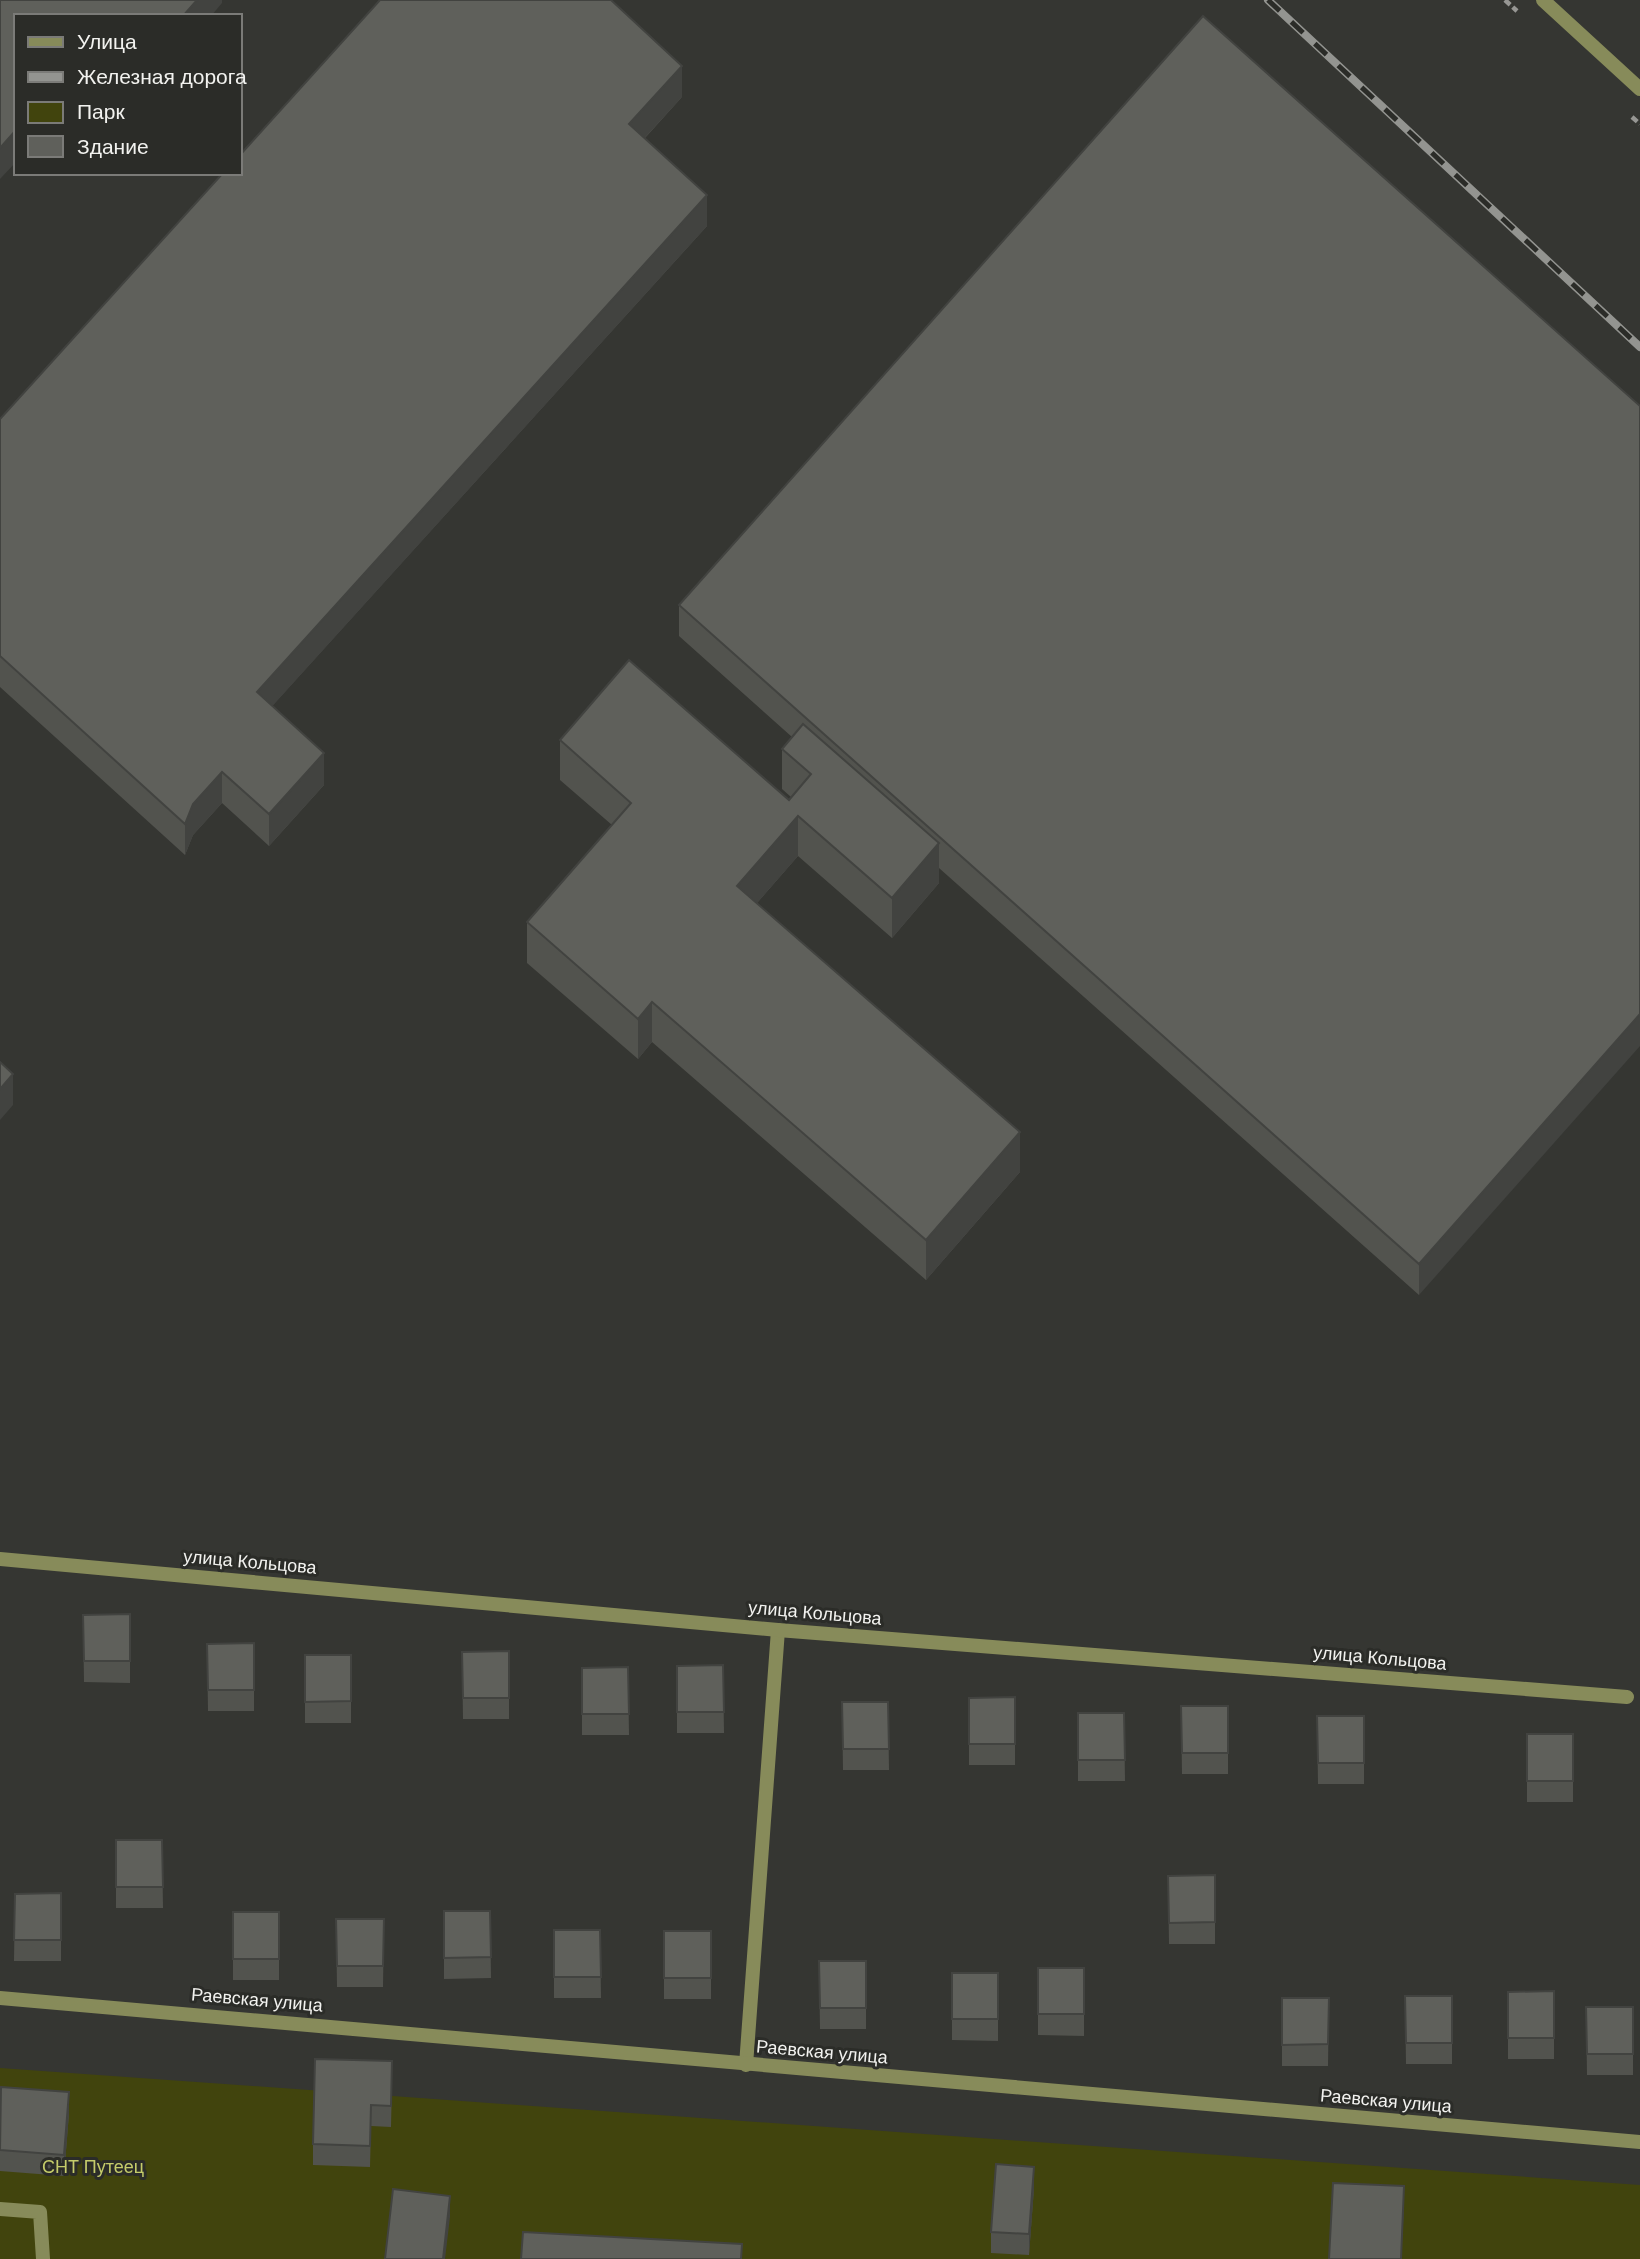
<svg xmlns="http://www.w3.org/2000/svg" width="1640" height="2259" viewBox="0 0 1640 2259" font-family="'DM Sans',sans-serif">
  <rect width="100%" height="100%" fill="#353632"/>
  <path fill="#41440d" d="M0 2068 1640 2185V2259H0Z"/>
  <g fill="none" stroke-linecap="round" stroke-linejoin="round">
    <g stroke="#979794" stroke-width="4.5" stroke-dasharray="7 3.5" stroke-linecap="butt">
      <path d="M1505 0 1517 11"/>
      <path d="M1632 117 1640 124"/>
    </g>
    <path stroke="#878b5a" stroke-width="14" d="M746 2065 778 1630"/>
    <g stroke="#878b5a" stroke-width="14">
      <path d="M1543 0 1640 89"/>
      <path d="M0 1559 778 1630 1627 1697"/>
      <path d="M0 1998 1640 2142"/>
      <path d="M0 2209 40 2212 43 2259"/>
    </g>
    <g stroke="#939490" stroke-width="8">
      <path id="rail" d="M1268 0 1640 347"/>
    </g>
    <use href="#rail" stroke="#2b2c28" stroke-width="5" stroke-dasharray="16" stroke-linecap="butt"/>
  </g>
  <g fill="#52534e">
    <path d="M682 97 645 138 707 226 272 706 324 785 269 846 222 803 193 835 185 855 0 687V419Z"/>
    <path d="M1640 406 1419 1295 939 868V883L892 938 798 856 757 903 1020 1172 926 1280 652 1042 638 1059 527 963V922L612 825 560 780V740L789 800 791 797 782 789V749L792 737 679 636V605Z"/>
    <path d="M130 1614V1683L84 1682 83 1615Z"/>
    <path d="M254 1643V1711H208L207 1644Z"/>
    <path d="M509 1651V1719H463L462 1652Z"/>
    <rect x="305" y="1655" width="46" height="68"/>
    <path d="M723 1665 724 1733H677V1666Z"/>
    <path d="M628 1667 629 1735H582V1668Z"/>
    <path d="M1015 1697V1765H969V1698Z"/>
    <path d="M842 1702H888L889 1770H843Z"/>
    <path d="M1181 1706H1228V1774H1182Z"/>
    <path d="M1078 1713H1124L1125 1781H1078Z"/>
    <path d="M1317 1716H1364V1784H1318Z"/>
    <rect x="1527" y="1734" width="46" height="68"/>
    <path d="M116 1840H162L163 1908H116Z"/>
    <path d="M1215 1875V1944H1169L1168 1876Z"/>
    <path d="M61 1893V1961H14L15 1894Z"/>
    <path d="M444 1911H490L491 1978 444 1979Z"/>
    <rect x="233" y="1912" width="46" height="68"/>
    <path d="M336 1919H384L383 1987H337Z"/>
    <path d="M554 1930H600L601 1998H554Z"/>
    <rect x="664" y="1931" width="47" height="68"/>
    <path d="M819 1961H866V2029H820Z"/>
    <path d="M1038 1968H1084V2036L1038 2035Z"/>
    <path d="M952 1973H998V2041L952 2040Z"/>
    <path d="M1554 1991V2059H1508V1992Z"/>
    <path d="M1405 1996H1452V2064H1406Z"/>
    <path d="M1282 1998H1329L1328 2066H1282Z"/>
    <path d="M1586 2007H1633V2075H1587Z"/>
    <path d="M392 2082 391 2127 371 2126 370 2167 313 2165V2144Z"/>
    <path d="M0 2099 69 2113 64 2176 0 2171Z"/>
    <path d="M1034 2188 1029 2255 991 2253V2232Z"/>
  </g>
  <g fill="#424340">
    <path d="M197 0H222V3L211 16H183Z"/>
    <path d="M682 66V97L629 155V124Z"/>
    <path d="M16 130V162L0 179V148Z"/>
    <path d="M707 195V226L257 723V692Z"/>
    <path d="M324 753V785L269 846V814Z"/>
    <path d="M222 772V803L193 835 185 855V824L193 804Z"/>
    <path d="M798 816V856L737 926V886Z"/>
    <path d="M939 843V883L892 938V898Z"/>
    <path d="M652 1002V1042L638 1059V1019Z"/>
    <path d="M1640 1014V1046L1419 1295V1264Z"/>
    <path d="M13 1074V1105L0 1120V1089Z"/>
    <path d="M1020 1132V1172L926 1280V1240Z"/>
    <path d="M69 2092V2113L64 2176V2155Z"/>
    <path d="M1034 2167V2188L1029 2255V2234Z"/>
    <path d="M1404 2186V2208L1401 2259Z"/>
    <path d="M450 2196V2217L445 2259H443Z"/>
  </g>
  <g fill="#5f605b" stroke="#424340" stroke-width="2">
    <path d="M0 0H197L183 16H16V130L0 148Z"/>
    <path d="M380 0H611L682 66 629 124 707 195 257 692 324 753 269 814 222 772 193 804 185 824 0 656V419L223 173H240V155Z"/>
    <path d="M1203 16 1640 406V1014L1419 1264 679 605Z"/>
    <path d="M629 660 789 800 811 774 782 749 803 724 939 843 892 898 798 816 737 886 1020 1132 926 1240 652 1002 638 1019 527 922 631 803 560 740Z"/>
    <path d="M0 1062 13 1074 0 1089Z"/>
    <path d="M130 1614V1661H84L83 1615Z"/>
    <path d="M254 1643V1690H208L207 1644Z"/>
    <path d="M509 1651V1698H463L462 1652Z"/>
    <path d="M305 1655H351V1701L305 1702Z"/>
    <path d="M723 1665 724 1712H677V1666Z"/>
    <path d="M628 1667 629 1714H582V1668Z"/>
    <path d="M1015 1697V1744H969V1698Z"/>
    <path d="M842 1702H888L889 1749H843Z"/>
    <path d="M1181 1706H1228V1753H1182Z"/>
    <path d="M1078 1713H1124L1125 1760H1078Z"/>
    <path d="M1317 1716H1364V1763H1318Z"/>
    <rect x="1527" y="1734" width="46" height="47"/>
    <path d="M116 1840H162L163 1887H116Z"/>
    <path d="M1215 1875V1922L1169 1923 1168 1876Z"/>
    <path d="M61 1893V1940H14L15 1894Z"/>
    <path d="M444 1911H490L491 1957 444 1958Z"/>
    <rect x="233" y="1912" width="46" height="47"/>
    <path d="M336 1919H384L383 1966H337Z"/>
    <path d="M554 1930H600L601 1977H554Z"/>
    <rect x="664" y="1931" width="47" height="47"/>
    <path d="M819 1961H866V2008H820Z"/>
    <rect x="1038" y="1968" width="46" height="46"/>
    <rect x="952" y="1973" width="46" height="46"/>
    <path d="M1554 1991V2038H1508V1992Z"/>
    <path d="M1405 1996H1452V2043H1406Z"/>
    <path d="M1282 1998H1329L1328 2044 1282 2045Z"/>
    <path d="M1586 2007H1633V2054H1587Z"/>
    <path d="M315 2059 392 2061 391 2106 371 2105 370 2146 313 2144Z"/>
    <path d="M1 2087 69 2092 64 2155 0 2150Z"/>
    <path d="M996 2164 1034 2167 1029 2234 991 2232Z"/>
    <path d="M1333 2183 1404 2186 1401 2259H1329Z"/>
    <path d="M393 2189 450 2196 443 2259H385Z"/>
    <path d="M523 2232 742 2244 741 2259H521Z"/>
  </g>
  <g text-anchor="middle" stroke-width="6" stroke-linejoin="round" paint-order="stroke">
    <g font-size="18" fill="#f2f2ef" stroke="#2b2c28">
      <text transform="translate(250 1562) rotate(5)" y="6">улица Кольцова</text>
      <text transform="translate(815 1613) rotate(5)" y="6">улица Кольцова</text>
      <text transform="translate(1380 1658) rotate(5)" y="6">улица Кольцова</text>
      <text transform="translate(257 2000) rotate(5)" y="6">Раевская улица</text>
      <text transform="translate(822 2052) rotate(5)" y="6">Раевская улица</text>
      <text transform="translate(1386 2101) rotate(5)" y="6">Раевская улица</text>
    </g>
    <g font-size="18" fill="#c5cc6a" stroke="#2b2c28">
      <text x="93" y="2173">СНТ Путеец</text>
    </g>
  </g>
  <rect x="14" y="14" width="228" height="161" fill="#2b2c28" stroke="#7b7b78" stroke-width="2"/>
  <rect x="28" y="37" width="35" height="10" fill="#878b5a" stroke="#7b7b78" stroke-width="2"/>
  <text x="77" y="49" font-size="21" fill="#f2f2ef">Улица</text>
  <rect x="28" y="72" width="35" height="10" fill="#939490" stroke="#7b7b78" stroke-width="2"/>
  <text x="77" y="84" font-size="21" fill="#f2f2ef">Железная дорога</text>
  <rect x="28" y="102" width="35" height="21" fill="#41440d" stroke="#7b7b78" stroke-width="2"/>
  <text x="77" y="119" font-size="21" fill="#f2f2ef">Парк</text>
  <rect x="28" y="136" width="35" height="21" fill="#5f605b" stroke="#7b7b78" stroke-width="2"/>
  <text x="77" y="154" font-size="21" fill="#f2f2ef">Здание</text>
</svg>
